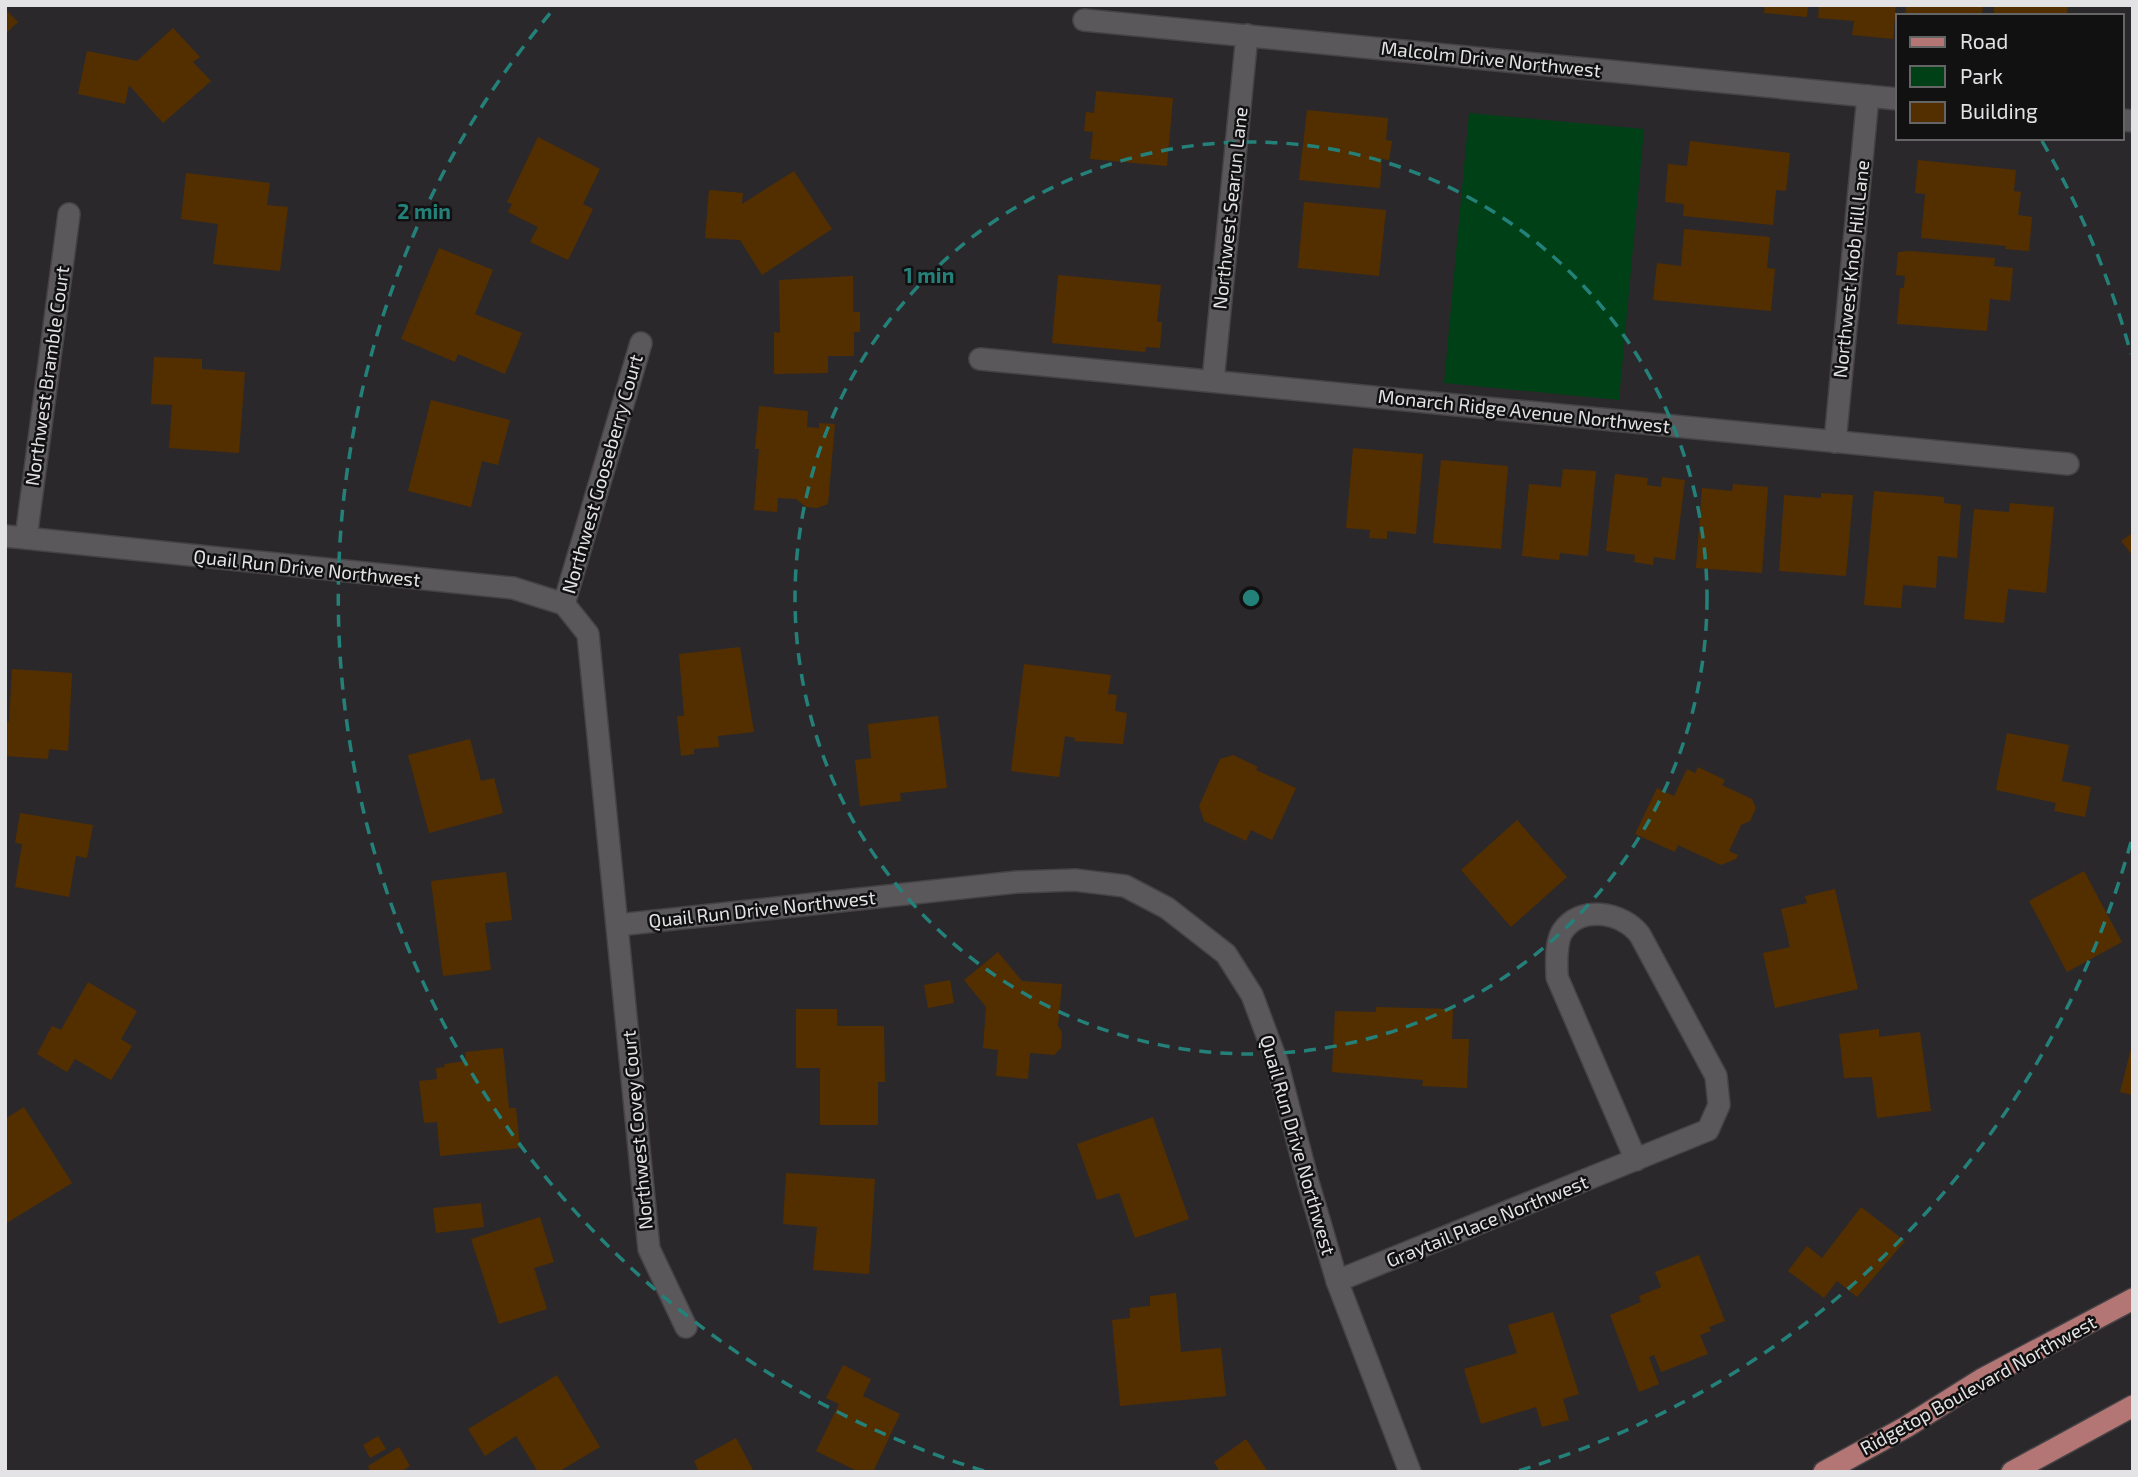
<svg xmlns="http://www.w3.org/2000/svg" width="2138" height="1477" viewBox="0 0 2138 1477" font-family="'Exo 2',sans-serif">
  <rect width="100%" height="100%" fill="#2b282b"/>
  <path fill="#004017" d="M1469 113 1644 129 1619 400 1444 383Z"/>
  <g fill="#532f00">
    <path d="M1765 5H1808L1807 17 1764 13Z"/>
    <path d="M1819 5H1896L1893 39 1852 35 1854 21 1818 18Z"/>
    <path d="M1906 5H1983L1982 16H1905Z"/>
    <path d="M1994 5H2068L2067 16H1994Z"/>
    <path d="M5 9 18 22 5 34Z"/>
    <path d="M173 28 200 57 193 62 211 81 163 123 129 85 125 104 78 94 87 51 137 61Z"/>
    <path d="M1096 91 1173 98 1167 166 1090 159 1093 132 1084 131 1086 112 1094 113Z"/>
    <path d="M1307 110 1388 118 1386 140 1392 141 1389 160 1382 159 1380 188 1299 180Z"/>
    <path d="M538 137 600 169 583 204 593 209 568 260 530 242 538 227 508 212 512 204 507 202Z"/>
    <path d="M1690 141 1790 153 1786 191 1776 190 1773 225 1683 216 1684 204 1665 202 1668 164 1687 166Z"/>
    <path d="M1918 160 2016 170 2014 191 2021 192 2018 215 2032 217 2029 251 2005 249 2006 246 1921 238 1925 194 1915 193Z"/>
    <path d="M794 171 832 229 762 275 740 240 705 238 709 190 743 193 742 204Z"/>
    <path d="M186 173 270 183 267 205 288 207 280 271 213 264 218 224 181 219Z"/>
    <path d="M1304 202 1386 210 1379 276 1298 268Z"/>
    <path d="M1684 229 1770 237 1767 268 1775 269 1771 311 1653 300 1657 263 1681 266Z"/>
    <path d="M439 248 493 270 475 314 522 333 505 374 458 354 455 362 401 339Z"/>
    <path d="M1910 251 1995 258 1994 266 2013 268 2010 301 1990 299 1987 331 1897 324 1900 288H1904L1905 276 1896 275 1898 252Z"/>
    <path d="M1058 275 1161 285 1157 322H1162L1160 348 1146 347 1145 352 1052 343Z"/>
    <path d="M853 276V312H860V332H854V356H828V373L774 374V332L780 333 779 280Z"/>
    <path d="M154 357 202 359V369L245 372 239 453 169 448 172 405 151 404Z"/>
    <path d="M431 400 510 420 498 465 482 461 471 507 408 491Z"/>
    <path d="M759 406 808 411 807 427 819 428V423L835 424 828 504 817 508 806 507 796 499 778 498 777 512 754 510 759 449H755Z"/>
    <path d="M1353 448 1423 454 1416 534 1387 531V539L1369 538 1370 530 1346 528Z"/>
    <path d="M1441 460 1508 466 1501 549 1433 543Z"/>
    <path d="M1563 469 1596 471 1588 556 1560 553 1559 560 1522 556 1529 484 1561 487Z"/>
    <path d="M1615 474 1648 478 1647 485 1661 487 1662 477 1685 480 1675 560 1654 557 1653 565 1634 562 1635 555 1606 551Z"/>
    <path d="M1733 484 1768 487 1762 573 1696 568 1702 488 1732 491Z"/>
    <path d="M1874 491 1944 497V503L1961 505 1957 558 1938 556 1936 588 1903 585 1901 608 1864 605Z"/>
    <path d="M1821 493 1853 495 1846 576 1779 571 1784 495 1821 498Z"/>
    <path d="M2010 503 2054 507 2046 593 2008 589 2004 623 1964 619 1974 509 2009 512Z"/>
    <path d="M2133 533V556L2121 541Z"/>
    <path d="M740 647 754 732 718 736 719 747 694 749V754L681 756 677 716H684L679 654Z"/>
    <path d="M1024 664 1111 675 1108 694 1117 695 1115 711 1127 713 1123 744 1074 741 1075 738 1065 736 1059 777 1011 771Z"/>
    <path d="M12 669 72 673 68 751 49 749 48 759 5 756V721H9Z"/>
    <path d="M938 716 947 788 900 793 901 801 860 806 855 760 871 758 868 724Z"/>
    <path d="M2007 733 2069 745 2062 781 2091 787 2085 817 2054 811 2056 803 1996 790Z"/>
    <path d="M470 739 481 781 494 778 503 813 429 833 408 755Z"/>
    <path d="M1233 755 1258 767 1256 770 1296 788 1272 840 1251 830 1246 841 1204 821 1199 806 1220 759Z"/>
    <path d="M1698 767 1725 780 1722 785 1752 799 1756 808 1750 821 1741 825 1729 851 1738 855 1736 859 1721 865 1678 845 1675 852 1635 834 1657 788 1674 796 1687 769 1695 773Z"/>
    <path d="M20 813 93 825 87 858 76 856 69 897 15 887 22 844 15 843Z"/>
    <path d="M1517 820 1567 877 1511 927 1461 870Z"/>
    <path d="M2084 871 2122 942 2067 972 2029 901Z"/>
    <path d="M506 872 512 920 485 923 491 970 443 976 431 881Z"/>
    <path d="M1835 889 1858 989 1775 1008 1763 953 1790 947 1781 909 1807 903 1805 896Z"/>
    <path d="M998 952 1022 981 1062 984 1058 1026 1062 1032 1061 1048 1054 1055 1030 1053 1028 1079 996 1076 998 1050 983 1048 986 1007 964 980Z"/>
    <path d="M950 980 954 1003 928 1008 924 985Z"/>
    <path d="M88 982 137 1011 121 1039 132 1046 111 1080 75 1059 67 1072 37 1054 52 1026 61 1030Z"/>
    <path d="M1376 1007 1453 1009 1452 1039H1469L1467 1088 1422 1086 1423 1080 1332 1072 1335 1011 1376 1012Z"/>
    <path d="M796 1009H837V1026H884L885 1082H878V1125H820V1068H796Z"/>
    <path d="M1879 1029V1037L1920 1032 1931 1111 1877 1118 1872 1077 1844 1078 1839 1034Z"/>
    <path d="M2132 1045H2133V1095L2120 1092Z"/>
    <path d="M503 1048 509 1108H516L520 1148 440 1156 437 1122 424 1123 419 1081 437 1079 436 1068 445 1067 444 1064 466 1061 465 1052Z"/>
    <path d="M24 1107 72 1183 5 1224V1119Z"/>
    <path d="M1153 1117 1189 1219 1135 1238 1119 1193 1097 1200 1077 1144Z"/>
    <path d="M786 1173 875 1179 869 1274 813 1270 817 1227 783 1224Z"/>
    <path d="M481 1203 484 1227 436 1233 433 1208Z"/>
    <path d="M1861 1207 1905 1241 1857 1297 1837 1281 1824 1298 1788 1271 1807 1246 1822 1258Z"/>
    <path d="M540 1217 554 1262 534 1268 547 1309 499 1324 471 1239Z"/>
    <path d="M1699 1255 1725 1321 1709 1327 1711 1331 1700 1335 1708 1354 1661 1372 1654 1355 1649 1357 1659 1384 1639 1392 1610 1315 1641 1302 1639 1296 1661 1287 1655 1272Z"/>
    <path d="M1176 1293 1181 1352 1221 1348 1226 1396 1120 1406 1112 1320 1130 1318V1308L1150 1306V1296Z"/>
    <path d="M1553 1312 1579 1394 1563 1399 1569 1420 1542 1427 1536 1407 1481 1424 1464 1369 1517 1353 1508 1325Z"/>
    <path d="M843 1365 871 1379 863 1396 900 1414 873 1472H859L816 1451 839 1404 826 1398Z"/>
    <path d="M557 1375 600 1447 558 1472H538L516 1436 485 1456 468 1429Z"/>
    <path d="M378 1436 386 1449 370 1458 363 1445Z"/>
    <path d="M736 1438 754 1472H699L694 1461Z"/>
    <path d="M1246 1439 1268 1472H1220L1214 1462Z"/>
    <path d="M399 1447 410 1466 400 1472H371L368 1466Z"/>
  </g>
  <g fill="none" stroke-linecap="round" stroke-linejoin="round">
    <g stroke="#454345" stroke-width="24">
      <g id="minor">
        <path d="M1084 20 1898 99"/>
        <path d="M2122 120 2133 121"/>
        <path d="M980 359 2068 464"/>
        <path d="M1213 381 1247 35"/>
        <path d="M1835 442 1868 96"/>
        <path d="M5 536 513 588 564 604 588 634 649 1249 686 1327"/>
        <path d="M26 538 69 214"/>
        <path d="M564 604 641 343"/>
        <path d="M618 925 1017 882 1075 880 1125 886 1167 908 1226 954 1252 995 1277 1062 1308 1182 1337 1281 1410 1472"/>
        <path d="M1337 1281 1708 1130 1719 1105 1716 1076 1640 935C1623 912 1580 904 1562 932 1555 944 1557 964 1557 977L1636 1160"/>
      </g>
    </g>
    <g stroke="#454345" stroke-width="24">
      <g id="major">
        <path d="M1824 1472 1906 1427 1984 1378 2133 1299"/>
        <path d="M2012 1472 2133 1406"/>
      </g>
    </g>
    <use href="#minor" stroke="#5b585c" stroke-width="21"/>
    <use href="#major" stroke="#b47575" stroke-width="21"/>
  </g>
  <g fill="none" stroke="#24817a" stroke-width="3.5" stroke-dasharray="12 9">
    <circle cx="1251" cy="598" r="456"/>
    <path d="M2131 842A913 913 0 0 1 1518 1471M984 1471A913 913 0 0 1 552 11M2042 141A913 913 0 0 1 2131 354"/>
  </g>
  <g text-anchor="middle" stroke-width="5" stroke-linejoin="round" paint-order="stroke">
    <g font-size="19" fill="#e3e2e4" stroke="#121112">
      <text transform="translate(1491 59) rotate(6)" y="7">Malcolm Drive Northwest</text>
      <text transform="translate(1230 208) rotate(-84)" y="7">Northwest Searun Lane</text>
      <text transform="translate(1851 269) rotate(-84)" y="7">Northwest Knob Hill Lane</text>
      <text transform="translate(47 376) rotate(-82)" y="7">Northwest Bramble Court</text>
      <text transform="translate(1524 411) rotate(6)" y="7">Monarch Ridge Avenue Northwest</text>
      <text transform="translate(602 474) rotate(-74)" y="7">Northwest Gooseberry Court</text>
      <text transform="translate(307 568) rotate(6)" y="7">Quail Run Drive Northwest</text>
      <text transform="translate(762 909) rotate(-6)" y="7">Quail Run Drive Northwest</text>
      <text transform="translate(637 1130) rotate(-95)" y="7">Northwest Covey Court</text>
      <text transform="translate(1298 1145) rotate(74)" y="7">Quail Run Drive Northwest</text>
      <text transform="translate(1487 1221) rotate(-22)" y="7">Graytail Place Northwest</text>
      <text transform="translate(1978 1385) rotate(-29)" y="7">Ridgetop Boulevard Northwest</text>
    </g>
  </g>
  <circle cx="1251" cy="598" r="10" fill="#24817a" stroke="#121112" stroke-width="3.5"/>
  <g font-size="21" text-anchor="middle" font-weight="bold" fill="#24817a" stroke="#121112" stroke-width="5" stroke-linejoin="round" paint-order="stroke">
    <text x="424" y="219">2 min</text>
    <text x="929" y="283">1 min</text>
  </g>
  <rect width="2138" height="1477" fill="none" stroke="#e3e2e4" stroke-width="14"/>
  <rect x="1896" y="14" width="228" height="126" fill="#121112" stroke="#666566" stroke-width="2"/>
  <rect x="1910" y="37" width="35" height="10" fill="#b47575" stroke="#666566" stroke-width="2"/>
  <text x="1960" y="49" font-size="21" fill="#e3e2e4">Road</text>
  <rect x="1910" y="66" width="35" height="21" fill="#004017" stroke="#666566" stroke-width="2"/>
  <text x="1960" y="84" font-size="21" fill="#e3e2e4">Park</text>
  <rect x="1910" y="102" width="35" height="21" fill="#532f00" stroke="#666566" stroke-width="2"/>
  <text x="1960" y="119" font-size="21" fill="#e3e2e4">Building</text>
</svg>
